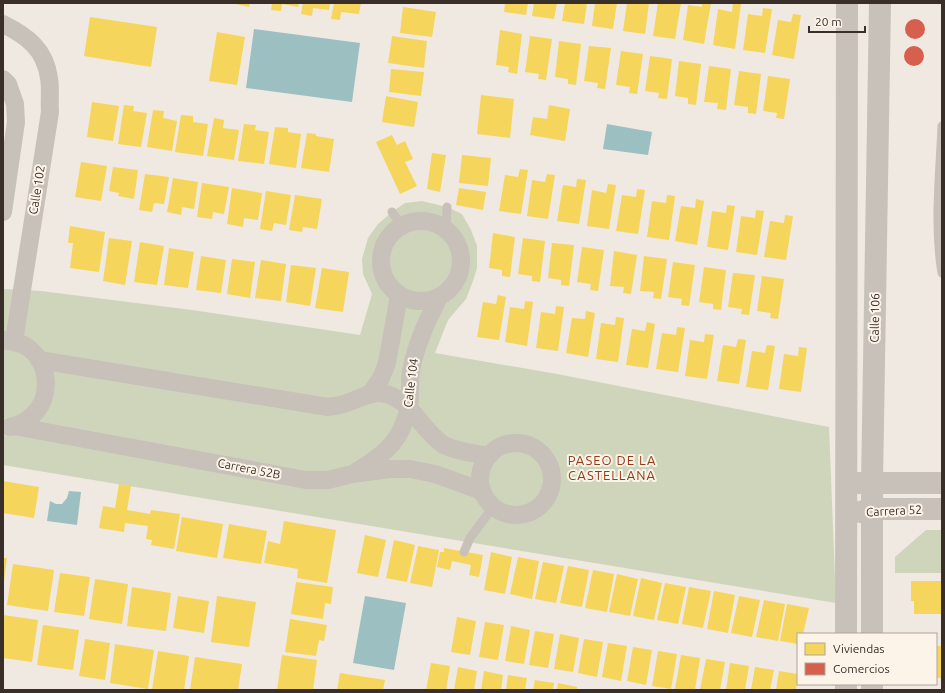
<svg xmlns="http://www.w3.org/2000/svg" width="945" height="693" viewBox="0 0 945 693" font-family="Ubuntu,sans-serif">
  <rect width="100%" height="100%" fill="#efe9e2"/>
  <g fill="#cfd5ba">
    <path d="M422 201 447 207 462 214 471 230 477 246V268L473 281 466 299 448 320 435 353 557 374 829 427 836 603 3 465V289L41 291 192 310 360 335 372 294 363 274 362 259 368 238 378 224 392 212 405 203Z"/>
    <path d="M926 530H942V573H895V557Z"/>
  </g>
  <g fill="#9cc0c2">
    <path d="M254 29 360 43 352 102 246 88Z"/>
    <path d="M607 124 652 132 648 155 603 149Z"/>
    <path d="M69 491 81 492 77 525 47 521 50 501 56 504H62L67 498Z"/>
    <path d="M365 596 406 603 394 670 353 663Z"/>
  </g>
  <g fill="#f6d55c">
    <path d="M236 3H250L249 7 236 4Z"/>
    <path d="M272 3H299L298 7 282 4 281 11 271 10Z"/>
    <path d="M303 3H330L329 10 313 8 312 16 301 14Z"/>
    <path d="M334 3H361L359 14 341 12 340 20 331 19Z"/>
    <path d="M505 3H528L526 15 504 12Z"/>
    <path d="M534 3H557L554 19 532 16Z"/>
    <path d="M565 3H587L584 24 562 21Z"/>
    <path d="M595 3H617L613 29 592 26Z"/>
    <path d="M627 3H649L645 34 623 31Z"/>
    <path d="M658 3H681L675 39 653 36Z"/>
    <path d="M702 3H711L704 44 683 40 688 5 702 7Z"/>
    <path d="M733 3 741 4 735 49 713 45 718 9 732 12Z"/>
    <path d="M403 7 436 12 432 37 400 33Z"/>
    <path d="M763 8 772 9 765 53 743 50 748 14 762 16Z"/>
    <path d="M793 14 801 15 794 59 772 55 778 20 791 22Z"/>
    <path d="M90 17 157 27 151 67 84 56Z"/>
    <path d="M500 30 522 34 517 74 508 72 509 67 496 65Z"/>
    <path d="M217 32 245 37 237 85 209 81Z"/>
    <path d="M392 36 427 41 424 68 388 63Z"/>
    <path d="M530 36 552 39 546 80 538 79 539 74 525 72Z"/>
    <path d="M559 41 581 44 576 85 568 84V79L555 77Z"/>
    <path d="M589 46 611 48 605 89 597 88 598 83 584 81Z"/>
    <path d="M621 51 643 54 637 94 629 93 630 87 616 85Z"/>
    <path d="M650 56 672 59 667 99 658 98 659 93 645 91Z"/>
    <path d="M679 61 701 64 696 105 688 104V98L675 96Z"/>
    <path d="M709 66 731 69 726 110 717 109 718 103 704 102Z"/>
    <path d="M391 69 424 72 421 96 389 92Z"/>
    <path d="M739 71 761 74 756 114 748 113V107L734 105Z"/>
    <path d="M768 76 790 79 784 119 776 118 777 113 763 111Z"/>
    <path d="M481 95 514 99 510 138 477 134Z"/>
    <path d="M386 96 418 102 414 127 382 122Z"/>
    <path d="M92 102 119 106 113 141 87 137Z"/>
    <path d="M124 105 134 106 133 111 147 113 141 147 118 144Z"/>
    <path d="M549 105 570 109 565 141 530 135 533 117 547 119Z"/>
    <path d="M153 110 164 111 163 118 177 121 172 151 147 147Z"/>
    <path d="M181 115 193 116V122L208 124 203 156 175 152Z"/>
    <path d="M214 118 224 120 223 128 239 130 234 160 207 156Z"/>
    <path d="M244 124 256 125 255 130 269 132 264 164 238 161Z"/>
    <path d="M275 127 288 128V132L301 134 296 168 269 164Z"/>
    <path d="M307 133 316 134V136L334 139 329 172 301 168Z"/>
    <path d="M392 135 397 145 405 141 413 159 405 162 417 186 400 194 376 142Z"/>
    <path d="M432 153 446 155 440 192 427 189Z"/>
    <path d="M462 155 491 158 488 186 459 183Z"/>
    <path d="M81 162 107 166 101 201 75 197Z"/>
    <path d="M113 167 138 170 134 199 118 196 119 193 109 191Z"/>
    <path d="M520 169 528 170 521 214 499 211 505 175 518 177Z"/>
    <path d="M145 174 169 177 164 204 154 203 152 212 139 210Z"/>
    <path d="M547 174 555 175 548 219 527 216 532 180 545 182Z"/>
    <path d="M173 178 198 182 194 209 182 207 181 215 167 212Z"/>
    <path d="M577 179 586 180 579 224 557 221 563 185 576 187Z"/>
    <path d="M202 183 229 187 224 214 213 212 212 219 197 217Z"/>
    <path d="M608 184 616 185 609 229 587 226 592 190 606 193Z"/>
    <path d="M232 188 262 193 258 220 244 218 243 227 227 224Z"/>
    <path d="M459 188 486 192 483 210 456 205Z"/>
    <path d="M637 189 645 190 638 234 616 231 622 195 636 197Z"/>
    <path d="M266 191 291 195 286 225 274 223 272 231 260 229Z"/>
    <path d="M295 195 322 199 317 229 303 227 302 232 289 230Z"/>
    <path d="M667 195 675 196 669 240 647 237 652 201 666 203Z"/>
    <path d="M696 199 704 201 697 245 675 241 681 206 695 208Z"/>
    <path d="M727 205 735 206 728 250 707 247 712 211 726 213Z"/>
    <path d="M756 210 764 211 757 255 736 252 741 216 755 218Z"/>
    <path d="M785 215 793 216 786 260 764 257 770 221 784 223Z"/>
    <path d="M70 226 105 232 99 272 70 268 73 243H68Z"/>
    <path d="M493 233 515 237 510 277 502 276V270L489 268Z"/>
    <path d="M109 238 132 241 125 285 103 281Z"/>
    <path d="M523 238 545 241 540 282 532 281V276L518 274Z"/>
    <path d="M140 242 164 246 157 285 134 282Z"/>
    <path d="M552 243 574 245 569 286 561 285V280L548 278Z"/>
    <path d="M582 247 604 250 598 291 590 290 591 284 577 282Z"/>
    <path d="M169 248 194 252 188 288 164 285Z"/>
    <path d="M614 251 637 255 631 294 623 293 624 287 610 286Z"/>
    <path d="M201 256 226 260 221 293 196 290Z"/>
    <path d="M644 256 667 259 661 299 653 298 654 292 640 291Z"/>
    <path d="M232 259 255 262 250 298 227 294Z"/>
    <path d="M261 260 286 264 281 301 255 298Z"/>
    <path d="M673 262 695 265 689 306 681 305 682 299 668 297Z"/>
    <path d="M291 265 316 268 310 306 286 302Z"/>
    <path d="M704 267 726 270 721 310 713 309V304L699 302Z"/>
    <path d="M322 268 349 272 343 312 315 308Z"/>
    <path d="M733 273 755 275 749 315 741 314 742 309 728 307Z"/>
    <path d="M762 276 784 279 778 319 770 318 771 313 757 311Z"/>
    <path d="M498 295 506 297 499 340 477 337 483 302 496 304Z"/>
    <path d="M525 301 533 302 527 346 505 342 510 307 524 309Z"/>
    <path d="M556 306 564 307 558 351 536 348 541 312 555 314Z"/>
    <path d="M586 311 595 313 588 357 566 353 572 318 585 319Z"/>
    <path d="M616 317 624 318 618 362 596 359 601 323 615 325Z"/>
    <path d="M647 322 655 324 648 368 626 365 632 329 645 331Z"/>
    <path d="M677 327 685 328 678 372 656 369 662 333 676 335Z"/>
    <path d="M705 334 714 335 707 379 685 376 690 340 704 342Z"/>
    <path d="M738 339 746 340 739 384 717 381 723 345 736 347Z"/>
    <path d="M767 345 775 346 768 390 746 387 752 351 765 353Z"/>
    <path d="M799 347 807 348 801 392 779 389 784 354 798 356Z"/>
    <path d="M3 481 39 487 34 518 3 513Z"/>
    <path d="M119 484 131 486 127 510 150 514 151 510 180 514 174 549 151 545 152 540 146 539 148 526 125 523 124 532 99 528 103 506 115 508Z"/>
    <path d="M182 517 223 524 217 558 176 551Z"/>
    <path d="M284 521 336 530 327 583 297 578 298 569 264 563 268 541 280 544Z"/>
    <path d="M229 524 267 531 261 564 223 558Z"/>
    <path d="M365 535 386 540 378 577 357 573Z"/>
    <path d="M394 540 415 545 407 582 386 578Z"/>
    <path d="M418 546 439 550 432 587 410 583Z"/>
    <path d="M444 548 483 555 479 577 469 575 471 565 452 561 450 570 437 567 440 552H444Z"/>
    <path d="M491 552 512 557 505 594 484 590Z"/>
    <path d="M518 557 539 561 532 599 510 594Z"/>
    <path d="M3 558H7L4 581H3Z"/>
    <path d="M543 562 564 566 556 603 535 599Z"/>
    <path d="M13 564 54 570 48 611 7 605Z"/>
    <path d="M568 566 589 570 582 607 560 603Z"/>
    <path d="M593 570 614 574 607 612 585 608Z"/>
    <path d="M60 573 90 577 84 616 54 612Z"/>
    <path d="M617 574 638 579 630 616 609 612Z"/>
    <path d="M641 578 662 583 654 620 633 616Z"/>
    <path d="M95 579 128 584 122 624 89 619Z"/>
    <path d="M911 581H942V614H914V601H911Z"/>
    <path d="M296 582 333 587 331 604 325 603 323 619 291 614Z"/>
    <path d="M665 583 686 587 678 624 657 620Z"/>
    <path d="M132 587 171 593 166 631 127 626Z"/>
    <path d="M689 587 711 591 703 628 682 624Z"/>
    <path d="M714 591 735 595 728 633 707 629Z"/>
    <path d="M178 596 209 601 204 633 173 628Z"/>
    <path d="M217 596 256 602 249 647 211 642Z"/>
    <path d="M739 596 760 600 752 637 731 633Z"/>
    <path d="M764 600 785 604 778 641 756 637Z"/>
    <path d="M787 604 809 608 803 634H798V644L780 641Z"/>
    <path d="M3 615 38 620 32 662 3 658Z"/>
    <path d="M457 617 476 621 470 655 451 652Z"/>
    <path d="M290 619 327 625 324 641 319 640 316 656 285 652Z"/>
    <path d="M485 622 504 625 498 660 479 657Z"/>
    <path d="M43 625 79 630 73 670 37 665Z"/>
    <path d="M511 626 530 630 524 664 505 661Z"/>
    <path d="M535 631 554 634 548 668 529 665Z"/>
    <path d="M560 634 579 638 573 672 554 669Z"/>
    <path d="M85 639 110 643 105 680 79 676Z"/>
    <path d="M584 639 603 642 597 677 578 673Z"/>
    <path d="M608 643 627 646 621 681 602 677Z"/>
    <path d="M115 644 154 650 148 689 110 683Z"/>
    <rect x="936" y="646" width="6" height="32"/>
    <path d="M633 647 652 650 646 685 627 681Z"/>
    <path d="M158 651 189 656 184 690H152Z"/>
    <path d="M658 651 677 654 671 689 652 686Z"/>
    <path d="M282 655 317 660 313 690H277Z"/>
    <path d="M681 655 700 658 695 690 675 689Z"/>
    <path d="M195 657 242 664 238 690H190Z"/>
    <path d="M706 659 725 662 720 690H700Z"/>
    <path d="M431 663 450 666 446 690H426Z"/>
    <path d="M730 663 749 666 745 690H726Z"/>
    <path d="M458 667 477 671 474 690H454Z"/>
    <path d="M755 667 774 670 770 690H751Z"/>
    <path d="M484 671 503 675 501 690H481Z"/>
    <path d="M779 671 798 674 796 690H776Z"/>
    <path d="M340 673 385 680 383 690H337Z"/>
    <path d="M508 675 527 678 525 690H506Z"/>
    <path d="M535 680 554 683 553 690H533Z"/>
    <path d="M558 683 577 687V690H557Z"/>
  </g>
  <g fill="#d6604d">
    <circle cx="915" cy="29" r="10"/>
    <circle cx="914" cy="56" r="10"/>
  </g>
  <g fill="none" stroke-linecap="round" stroke-linejoin="round">
    <g stroke="#c8c1ba" stroke-width="9">
      <path d="M942 126C940 175 934 225 942 273"/>
      <path d="M392 212 402 226"/>
      <path d="M446 230 447 207"/>
      <path d="M464 552 470 538 493 507"/>
    </g>
    <g stroke="#c8c1ba" stroke-width="18">
      <path d="M3 24C27 36 45 49 49 78 51 89 49 101 50 112L14 341"/>
      <path d="M3 79 8 84 15 104 16 122 3 212"/>
      <circle cx="421" cy="261" r="40"/>
      <path d="M3 340C10 341 17 342 24 345 50 360 53 397 32 416 26 421 18 426 10 427"/>
      <path d="M39 360 328 407C332 406 337 406 340 405 354 402 367 392 381 393 411 397 421 431 444 445 457 452 474 453 489 456"/>
      <path d="M370 394 381 378 387 363 399 296"/>
      <path d="M14 426 306 480H328L352 474 389 469H410L435 474 482 491"/>
      <circle cx="516" cy="479" r="36"/>
      <path d="M356 472C379 457 396 447 405 420 406 416 409 412 409 408 411 396 409 383 411 371 416 344 427 321 439 297"/>
    </g>
    <g stroke="#c8c1ba" stroke-width="22">
      <path d="M857 483H942"/>
      <path d="M860 512 873 509H942"/>
      <path d="M846 634 847 3"/>
      <path d="M872 634V483L880 3"/>
      <path d="M846 690V684"/>
      <path d="M872 690V684"/>
    </g>
  </g>
  <g text-anchor="middle" stroke-width="4" stroke-linejoin="round" paint-order="stroke">
    <g font-size="12" fill="#3a2e28" stroke="#fcf4e9">
      <text transform="translate(37 190) rotate(-81)" y="4">Calle 102</text>
      <text transform="translate(875 318) rotate(-89)" y="4">Calle 106</text>
      <text transform="translate(411 383) rotate(-83)" y="4">Calle 104</text>
      <text transform="translate(249 469) rotate(11)" y="4">Carrera 52B</text>
      <text transform="translate(894 511) rotate(-3)" y="4">Carrera 52</text>
    </g>
    <g font-size="13" letter-spacing="1" fill="#913b18" stroke="#fcf4e9">
      <text x="612" y="465">PASEO DE LA<tspan x="612" dy="15">CASTELLANA</tspan></text>
    </g>
  </g>
  <rect width="945" height="693" fill="none" stroke="#3a2e28" stroke-width="8"/>
  <rect x="797" y="633" width="140" height="52" fill="#fcf4e9" stroke="#aea59c"/>
  <rect x="805" y="643" width="20" height="12" fill="#f6d55c" stroke="#aea59c"/>
  <text x="833" y="653" font-size="12" fill="#3a2e28">Viviendas</text>
  <rect x="805" y="663" width="20" height="12" fill="#d6604d" stroke="#aea59c"/>
  <text x="833" y="673" font-size="12" fill="#3a2e28">Comercios</text>
  <path d="M809 26v6h56v-6" fill="none" stroke="#3a2e28" stroke-width="2"/>
  <text x="815" y="26" font-size="12" fill="#3a2e28" stroke="#fcf4e9" stroke-width="3" paint-order="stroke">20 m</text>
</svg>
